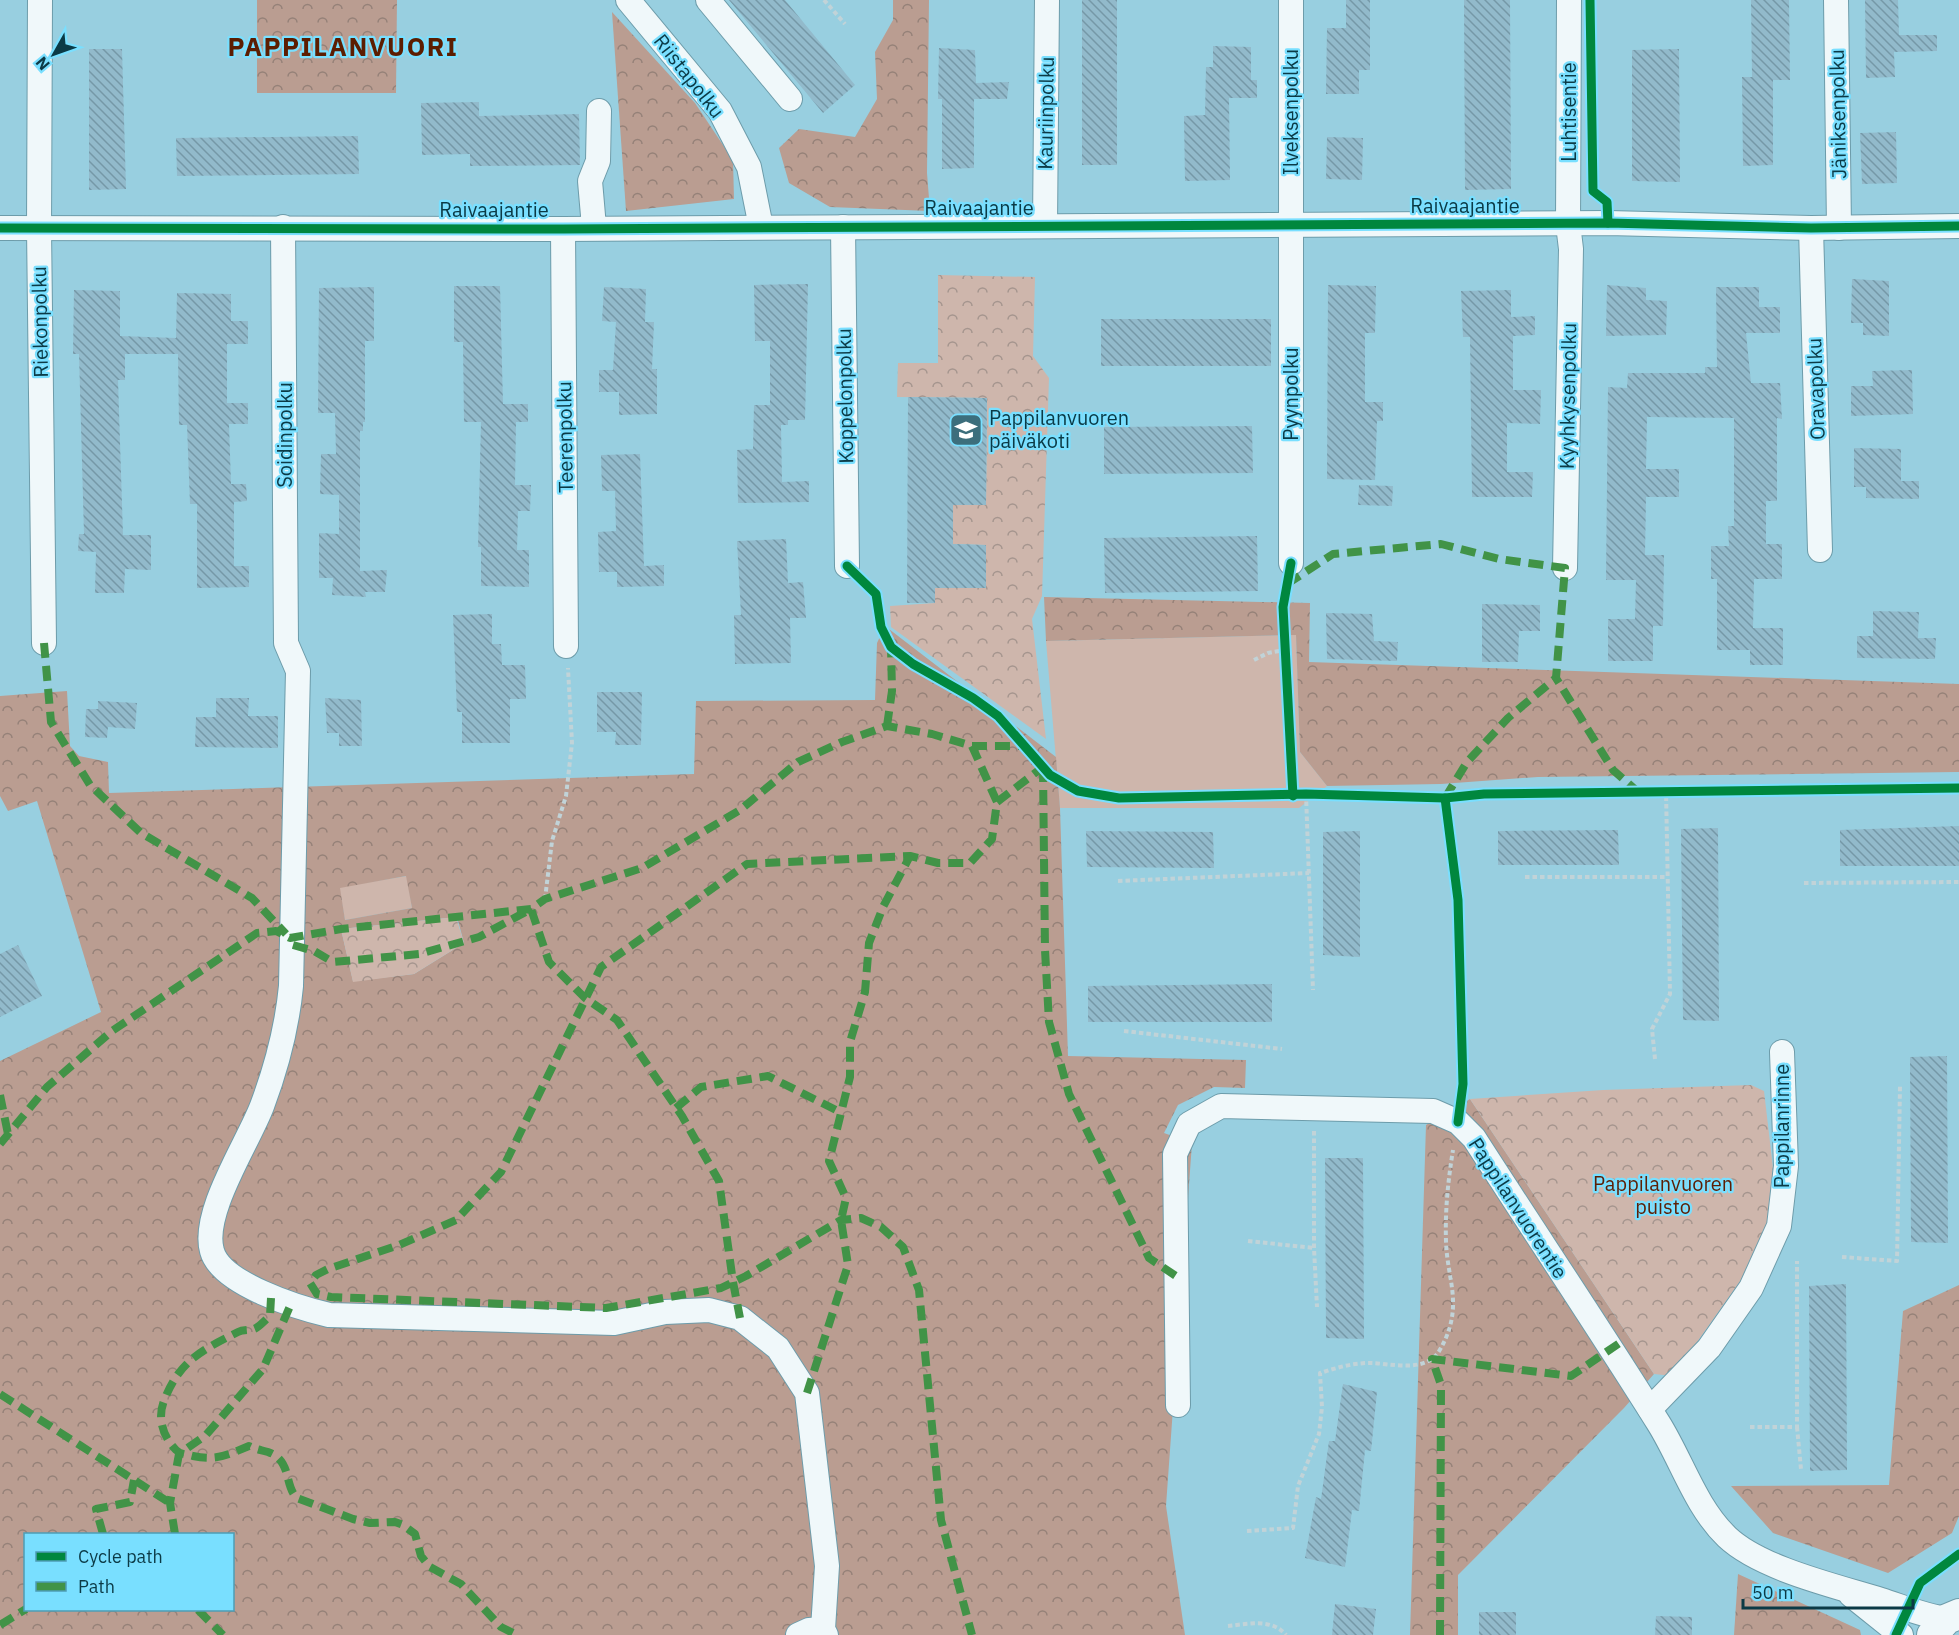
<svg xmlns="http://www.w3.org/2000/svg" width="1959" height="1635" viewBox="0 0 1959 1635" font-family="'IBM Plex Sans',sans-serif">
  <defs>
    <pattern id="forest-crowns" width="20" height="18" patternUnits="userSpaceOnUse" patternTransform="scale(1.5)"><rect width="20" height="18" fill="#ba9d91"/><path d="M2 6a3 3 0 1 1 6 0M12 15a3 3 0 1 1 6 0" fill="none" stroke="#958178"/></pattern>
    <pattern id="park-crowns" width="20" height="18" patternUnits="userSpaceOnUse" patternTransform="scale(1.5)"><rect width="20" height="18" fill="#ceb6ac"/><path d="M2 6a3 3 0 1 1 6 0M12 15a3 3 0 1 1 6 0" fill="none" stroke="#a5958e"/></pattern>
    <pattern id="building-back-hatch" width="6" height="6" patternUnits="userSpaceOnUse" patternTransform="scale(1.5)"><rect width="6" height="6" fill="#92bacb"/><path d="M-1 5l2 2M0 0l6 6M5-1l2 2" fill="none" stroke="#7598a7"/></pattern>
  </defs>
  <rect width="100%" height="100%" fill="#98cfe0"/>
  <g fill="#ceb6ac">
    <path d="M1296 635 1300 752 1327 786 1299 808H1060L1046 641Z"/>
    <path d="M407 876 412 908 345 920 339 887Z"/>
  </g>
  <g fill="url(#forest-crowns)" fill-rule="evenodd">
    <path d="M257 0H397L396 93H257Z"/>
    <path d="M893 0H929L927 173 930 211 830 207 789 183 779 148 799 129 855 137 877 99 875 52 893 20Z"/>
    <path d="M612 12 695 103 733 160 734 199 626 211Z"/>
    <path d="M1044 597 1310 603 1309 662 1959 684V772L1538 777 1441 784 1327 786 1300 752 1296 635 1046 641Z"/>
    <path d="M885 626 1056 757 1060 808 1068 1056 1246 1060 1245 1088 1214 1087 1178 1105 1164 1133 1192 1143 1166 1506 1185 1635H0V1061L101 1012 37 801 8 811 0 796V696L67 691 70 746 79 756 108 762 109 793 694 774 696 701 875 700 877 643ZM406 876 412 908 345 920 340 888ZM457 917 464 943 414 974 353 981 341 929ZM26 1534H232V1610H26Z"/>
    <path d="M1470 1099 1654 1374 1624 1408 1458 1575V1635H1410L1426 1125Z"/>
    <path d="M1959 1285V1516L1952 1533 1888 1573 1773 1533 1731 1486 1889 1485 1903 1311Z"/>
    <path d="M1738 1574 1860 1630 1861 1635H1734Z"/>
  </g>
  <g fill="url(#park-crowns)">
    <path d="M938 275 1035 277 1033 356 1049 378 1042 596 1032 619 1046 739 891 627 890 606 935 603V588H986V545L953 544V505L986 504 987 398 897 397 898 363H938Z"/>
    <path d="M456 917 464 943 414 974 353 982 341 929Z"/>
    <path d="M1751 1085 1764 1091 1773 1168 1767 1226 1741 1280 1673 1376 1654 1374 1470 1099 1603 1090Z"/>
  </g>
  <g fill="url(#building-back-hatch)">
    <path d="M729 0H785L855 85 823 113Z"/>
    <rect x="1082" y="0" width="35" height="165"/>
    <path d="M1346 0H1370V70H1359V94H1326L1327 28H1346Z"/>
    <path d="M1464 0H1510L1511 189 1465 190Z"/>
    <path d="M1751 0H1789L1790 80H1773V165L1743 166 1742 77H1752Z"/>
    <path d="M1865 0H1898L1899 35H1937V51L1894 52 1895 77 1866 78Z"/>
    <path d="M1213 46 1251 47V80H1257V98H1229L1230 180 1185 181 1184 116 1205 115 1206 67H1213Z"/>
    <path d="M939 48 975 50 976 83 1009 82 1007 99H974V168L942 169V99H938Z"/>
    <path d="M89 49H122L126 189 89 190Z"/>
    <path d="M1679 49 1680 182 1632 181V50Z"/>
    <path d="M479 102V116L579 114 580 165 470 166V154L422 155 421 103Z"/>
    <path d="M1896 132 1897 183 1862 184 1860 133Z"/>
    <path d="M358 136 359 174 177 176 176 138Z"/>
    <path d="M1327 137 1363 138 1362 180 1326 179Z"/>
    <path d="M1852 279 1889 281V336L1863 335V323H1851Z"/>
    <path d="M808 284 805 420H788V425H781L782 482 809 481V502L738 503 737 450 753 449 754 405H770V341H755L754 285Z"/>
    <path d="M1328 285 1376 286 1375 333H1365V402H1383V421H1377L1375 480 1327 479Z"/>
    <path d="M1607 285 1646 288V300L1667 301 1666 335 1606 336Z"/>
    <path d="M454 286H500L503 404H528V422H516L515 485H531L530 511H518L517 550H529V587L481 586V547H478L481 422H464L463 342H454Z"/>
    <path d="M374 287V341H365V422H363V431H360V571L387 570 385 592H365L366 597 332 595 333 578H319V533L339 534V495L320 494 321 454H336L335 413H318L319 288Z"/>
    <path d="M604 287 646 289 645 322H654L652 369H657V414L619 415V392H599V370H613L616 322 602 321Z"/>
    <path d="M1716 287H1759V307H1780V333H1746L1751 383H1780L1782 419 1777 418V501H1766V544H1782V579H1754L1753 628H1783V665H1750V650H1717V579H1711V546H1729L1728 526H1734V418L1647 417 1646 469H1679V497H1646L1645 555H1664L1663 626H1653V661H1608V619H1635L1636 580H1606L1608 387 1627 388 1628 373H1705V367H1717Z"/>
    <path d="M74 290 120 291V336L176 338 177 293 231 294V321H248V344H227V403H248V424H229L231 484H246L247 501 234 502V566H249V587L197 588V504H190L187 425H179L178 354H125V380H118L123 535H151V570L125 569 124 593H95L96 552 78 551 79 534H84L79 354H73Z"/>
    <path d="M1511 290V317L1535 316V335L1513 336V390H1541L1540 424 1507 423V472H1533L1532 497H1472L1470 337H1463L1461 291Z"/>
    <rect x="1101" y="319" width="170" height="47"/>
    <path d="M1912 370 1913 414 1851 416V386H1873L1872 371Z"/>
    <path d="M908 397 987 398 986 505H953V544L986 545V588H935V603H907Z"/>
    <path d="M1252 426 1253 473 1104 474V427Z"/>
    <path d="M1854 448 1901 449V481H1919V499L1866 498V487H1854Z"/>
    <path d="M640 454 644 566 664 565V586L617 587V572H599L598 532 616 531 615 491H602L601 455Z"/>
    <path d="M1359 485 1393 486 1392 506 1358 505Z"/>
    <path d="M1257 536 1258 591 1105 593 1104 538Z"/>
    <path d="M786 539 788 583 803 582 806 618H790L791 663 735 664 734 615H741L737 541Z"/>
    <path d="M1482 604 1540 605V631H1519L1518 662H1482Z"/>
    <path d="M1873 611 1919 612 1918 638H1936L1935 659 1857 658V636H1873Z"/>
    <path d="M1326 613 1372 614 1374 641 1398 642 1397 661 1327 659Z"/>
    <path d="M492 614V644H501L502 665H525L526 699H510V743H462V712H457L453 615Z"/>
    <path d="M597 692H642L641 745H615L616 732H597Z"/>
    <path d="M216 698H249L248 716H278V748L195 747 196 717H216Z"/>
    <path d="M325 698 361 700 362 746H339V733H327Z"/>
    <path d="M98 701 137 703 135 729 108 727 107 738 85 737 86 709H98Z"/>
    <path d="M1959 826V866H1840V830Z"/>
    <path d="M1718 828 1719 1021 1683 1020 1681 829Z"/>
    <path d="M1618 830 1619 865H1498V831Z"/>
    <path d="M1086 831 1213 832 1214 868 1087 867Z"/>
    <path d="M1360 831V957L1323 955V832Z"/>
    <path d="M18 945 42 996 0 1017V954Z"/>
    <path d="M1272 984V1022H1088V986Z"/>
    <path d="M1947 1056 1948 1243 1911 1242 1910 1057Z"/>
    <path d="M1325 1158H1363L1364 1339 1326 1338Z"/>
    <path d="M1846 1284 1847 1470 1810 1471 1809 1286Z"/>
    <path d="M1343 1384 1377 1392 1371 1451 1365 1450 1359 1511 1352 1510 1345 1567 1305 1558 1316 1497 1321 1499 1329 1441H1335Z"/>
    <path d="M1335 1604 1376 1609 1373 1635H1332Z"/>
    <rect x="1479" y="1612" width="37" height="23"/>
    <path d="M1656 1616 1692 1617V1635H1655Z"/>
  </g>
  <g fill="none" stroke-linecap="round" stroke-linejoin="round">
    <g stroke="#6d9caa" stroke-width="26">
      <g id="minor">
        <path d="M40 0 39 228 44 643"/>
        <path d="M628 0 720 111 749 167 761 227"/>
        <path d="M708 0 790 99"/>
        <path d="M1836 0 1839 228"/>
        <path d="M1045 226 1047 0"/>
        <path d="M283 227 286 643 298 671 291 986C287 1028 277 1066 262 1106 248 1143 201 1213 212 1251 221 1284 299 1308 329 1315L614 1323 665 1312 709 1310 740 1318 778 1348 807 1393 827 1566 823 1629 826 1635"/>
        <path d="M594 227 590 181 598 161 599 111"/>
        <path d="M843 227 847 566"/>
        <path d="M0 228 563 229 1608 223 1811 228 1959 226"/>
        <path d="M1811 228 1820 550"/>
        <path d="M563 229 566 646"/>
        <path d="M1291 563V0"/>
        <path d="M1565 568 1571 249 1568 224 1569 0"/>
        <path d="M1178 1405 1175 1154 1189 1124 1221 1106 1433 1111 1458 1122 1474 1138C1535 1233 1599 1328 1659 1424 1682 1461 1695 1506 1727 1537 1761 1569 1836 1586 1881 1600 1903 1607 1924 1616 1947 1619"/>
        <path d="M1650 1409 1709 1348 1751 1288 1779 1226 1786 1166 1782 1052"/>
        <path d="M1851 1595 1901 1635"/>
        <path d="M798 1635 809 1630 823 1629"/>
      </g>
    </g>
    <g stroke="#6d9caa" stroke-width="32">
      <path id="major" d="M1932 1635 1947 1619 1959 1614"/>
    </g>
    <g stroke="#c1d3d8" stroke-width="4" stroke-dasharray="4.5 3" stroke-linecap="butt">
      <path d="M824 0 845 24"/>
      <path d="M1254 660 1268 653 1285 650"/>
      <path d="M1306 794 1313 990"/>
      <path d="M1525 877H1667"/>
      <path d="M1118 881 1309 873"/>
      <path d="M1804 883 1959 882"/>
      <path d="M545 899 552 841 566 796 572 743 568 668"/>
      <path d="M1124 1031 1282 1049"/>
      <path d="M1655 1059 1652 1029 1670 994 1666 791"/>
      <path d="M1314 1131V1248L1317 1307"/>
      <path d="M1248 1241 1314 1248"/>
      <path d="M1842 1257 1897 1261 1900 1086"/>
      <path d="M1750 1427H1797V1261"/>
      <path d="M1797 1427 1801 1469"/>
      <path d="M1247 1531 1293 1528 1298 1486 1319 1434 1322 1407 1320 1373C1336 1368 1352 1363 1369 1363 1388 1363 1414 1371 1432 1359 1438 1355 1442 1346 1445 1340 1462 1302 1447 1278 1446 1241 1445 1210 1448 1181 1453 1150"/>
      <path d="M1228 1626C1248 1624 1272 1618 1286 1635"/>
    </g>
    <use href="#minor" stroke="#f0f8fa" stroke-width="24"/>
    <use href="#major" stroke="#f0f8fa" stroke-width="30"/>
    <g stroke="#419347" stroke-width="8" stroke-dasharray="15 8" stroke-linecap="butt">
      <path d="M1287 584 1333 554 1441 544 1499 559 1565 568 1556 678 1613 770 1637 791"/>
      <path d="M44 643 51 722 90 785 141 833 252 898 286 934"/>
      <path d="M887 726 892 691 891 647"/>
      <path d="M972 746 997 802 992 839 970 863H938L910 856 747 864 601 967 501 1172 456 1220 399 1245 328 1269 316 1275 310 1283 317 1294 331 1297 606 1308 721 1288 746 1276 841 1220 861 1218 881 1227 903 1247 919 1290 941 1520 972 1635"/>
      <path d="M1043 767 1045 950 1049 1022 1069 1094 1149 1258 1176 1276"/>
      <path d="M1445 798 1467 762 1508 718 1556 678"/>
      <path d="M997 802 1043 767"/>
      <path d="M293 945 314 951 333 962 419 954 479 937 531 909 549 962 585 998 617 1020 682 1116 719 1181 733 1282 740 1318"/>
      <path d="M0 1095 8 1134"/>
      <path d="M676 1108 701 1087 768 1076 840 1112"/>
      <path d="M0 1144 47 1087 112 1031 257 933 276 931 290 938 341 929 531 909 545 899 642 868 740 810 798 762 842 742 887 726 932 734 972 746H1024"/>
      <path d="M271 1298 270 1316C265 1320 261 1325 256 1328 251 1331 244 1329 238 1332 202 1350 179 1361 164 1401 157 1418 163 1437 176 1450 181 1455 186 1454 193 1456 217 1461 227 1455 249 1446 258 1451 268 1450 276 1456 291 1468 285 1486 297 1498L353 1519 370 1523 395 1522 403 1525 415 1534 421 1556 430 1567 461 1584 501 1627 517 1635"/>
      <path d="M807 1393 848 1265 841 1220 846 1198 829 1161 850 1077V1042L865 992 869 943 883 907 910 856"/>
      <path d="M0 1394 170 1503"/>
      <path d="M103 1534 96 1509 130 1502 134 1480"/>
      <path d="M175 1534 170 1503 179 1454 206 1435 263 1369 290 1306"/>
      <path d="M198 1610 223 1635"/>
      <path d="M0 1625 26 1609"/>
      <path d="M1440 1635 1441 1385 1432 1359 1571 1376 1624 1340"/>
    </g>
    <g stroke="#79dfff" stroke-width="13">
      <g id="cycleway">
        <path d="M1590 0 1593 191 1607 202 1608 223"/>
        <path d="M0 228 563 229 1608 223 1811 228 1959 226"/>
        <path d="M1291 563 1283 607 1293 796"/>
        <path d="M847 566 876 594 881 627 891 647 913 664 973 698 998 716 1050 775 1078 791 1119 798 1306 794 1445 798 1484 794 1959 788"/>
        <path d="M1445 798 1458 900 1463 1084 1458 1122"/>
        <path d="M1896 1635 1920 1583 1959 1554"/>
      </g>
    </g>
    <use href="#cycleway" stroke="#00873e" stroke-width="9"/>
  </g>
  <defs>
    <g id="school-square" transform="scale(1.725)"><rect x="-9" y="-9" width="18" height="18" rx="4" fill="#3c6e7c" stroke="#79dfff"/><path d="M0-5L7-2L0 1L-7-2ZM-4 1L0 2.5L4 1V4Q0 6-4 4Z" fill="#fff"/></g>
  </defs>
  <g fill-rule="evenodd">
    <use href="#school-square" x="966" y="430"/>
  </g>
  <g text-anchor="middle" stroke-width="4.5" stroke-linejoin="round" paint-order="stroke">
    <g font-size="20" fill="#0b3a46" stroke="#79dfff">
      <text transform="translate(689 76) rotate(52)" y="7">Riistapolku</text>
      <text transform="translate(1291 112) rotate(-90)" y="7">Ilveksenpolku</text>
      <text transform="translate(1569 112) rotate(-90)" y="7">Luhtisentie</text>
      <text transform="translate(1046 113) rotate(-89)" y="7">Kauriinpolku</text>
      <text transform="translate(1838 114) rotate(-91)" y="7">Jäniksenpolku</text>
      <text x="1465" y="213">Raivaajantie</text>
      <text x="979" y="215">Raivaajantie</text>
      <text x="494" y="217">Raivaajantie</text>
      <text transform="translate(40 322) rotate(-91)" y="7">Riekonpolku</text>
      <text transform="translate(1816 389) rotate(-92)" y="7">Oravapolku</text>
      <text transform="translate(1291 394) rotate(-90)" y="7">Pyynpolku</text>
      <text transform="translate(845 396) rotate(-91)" y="7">Koppelonpolku</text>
      <text transform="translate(1568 396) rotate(-89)" y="7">Kyyhkysenpolku</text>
      <text transform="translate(285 435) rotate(-90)" y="7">Soidinpolku</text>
      <text transform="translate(565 437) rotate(-91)" y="7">Teerenpolku</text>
      <text transform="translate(1782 1126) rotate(-90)" y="7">Pappilanrinne</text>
      <text transform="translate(1518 1208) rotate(57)" y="7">Pappilanvuorentie</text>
    </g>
    <g font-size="20" fill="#0b3a46" stroke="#79dfff" text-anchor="start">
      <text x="989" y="425">Pappilanvuoren<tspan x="989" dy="23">päiväkoti</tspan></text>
    </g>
    <g font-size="20" fill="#5d1e04" stroke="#79dfff">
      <text x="1663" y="1191">Pappilanvuoren<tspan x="1663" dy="23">puisto</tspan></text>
    </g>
    <g font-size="26" font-weight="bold" letter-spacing="1.5" fill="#5c1d01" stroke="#79dfff">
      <text x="343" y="56">PAPPILANVUORI</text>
    </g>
  </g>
  <rect x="24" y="1533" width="210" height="78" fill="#79dfff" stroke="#4d9db5" stroke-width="1.5"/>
  <rect x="36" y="1552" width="30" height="9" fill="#00873e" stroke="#4d9db5" stroke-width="1.5"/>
  <text x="78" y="1563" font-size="18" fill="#0b3a46">Cycle path</text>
  <rect x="36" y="1582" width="30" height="9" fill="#419347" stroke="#4d9db5" stroke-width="1.5"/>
  <text x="78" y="1593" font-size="18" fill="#0b3a46">Path</text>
  <g transform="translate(54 54) rotate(230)" stroke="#79dfff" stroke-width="4.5" paint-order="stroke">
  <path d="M0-4.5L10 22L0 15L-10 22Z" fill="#0b3a46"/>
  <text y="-9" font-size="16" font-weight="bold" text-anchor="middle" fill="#0b3a46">N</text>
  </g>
  <path d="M1743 1599v9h170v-9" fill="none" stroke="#0b3a46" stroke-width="3"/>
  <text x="1752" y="1599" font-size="18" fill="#0b3a46" stroke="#79dfff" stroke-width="4.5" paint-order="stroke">50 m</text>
</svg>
